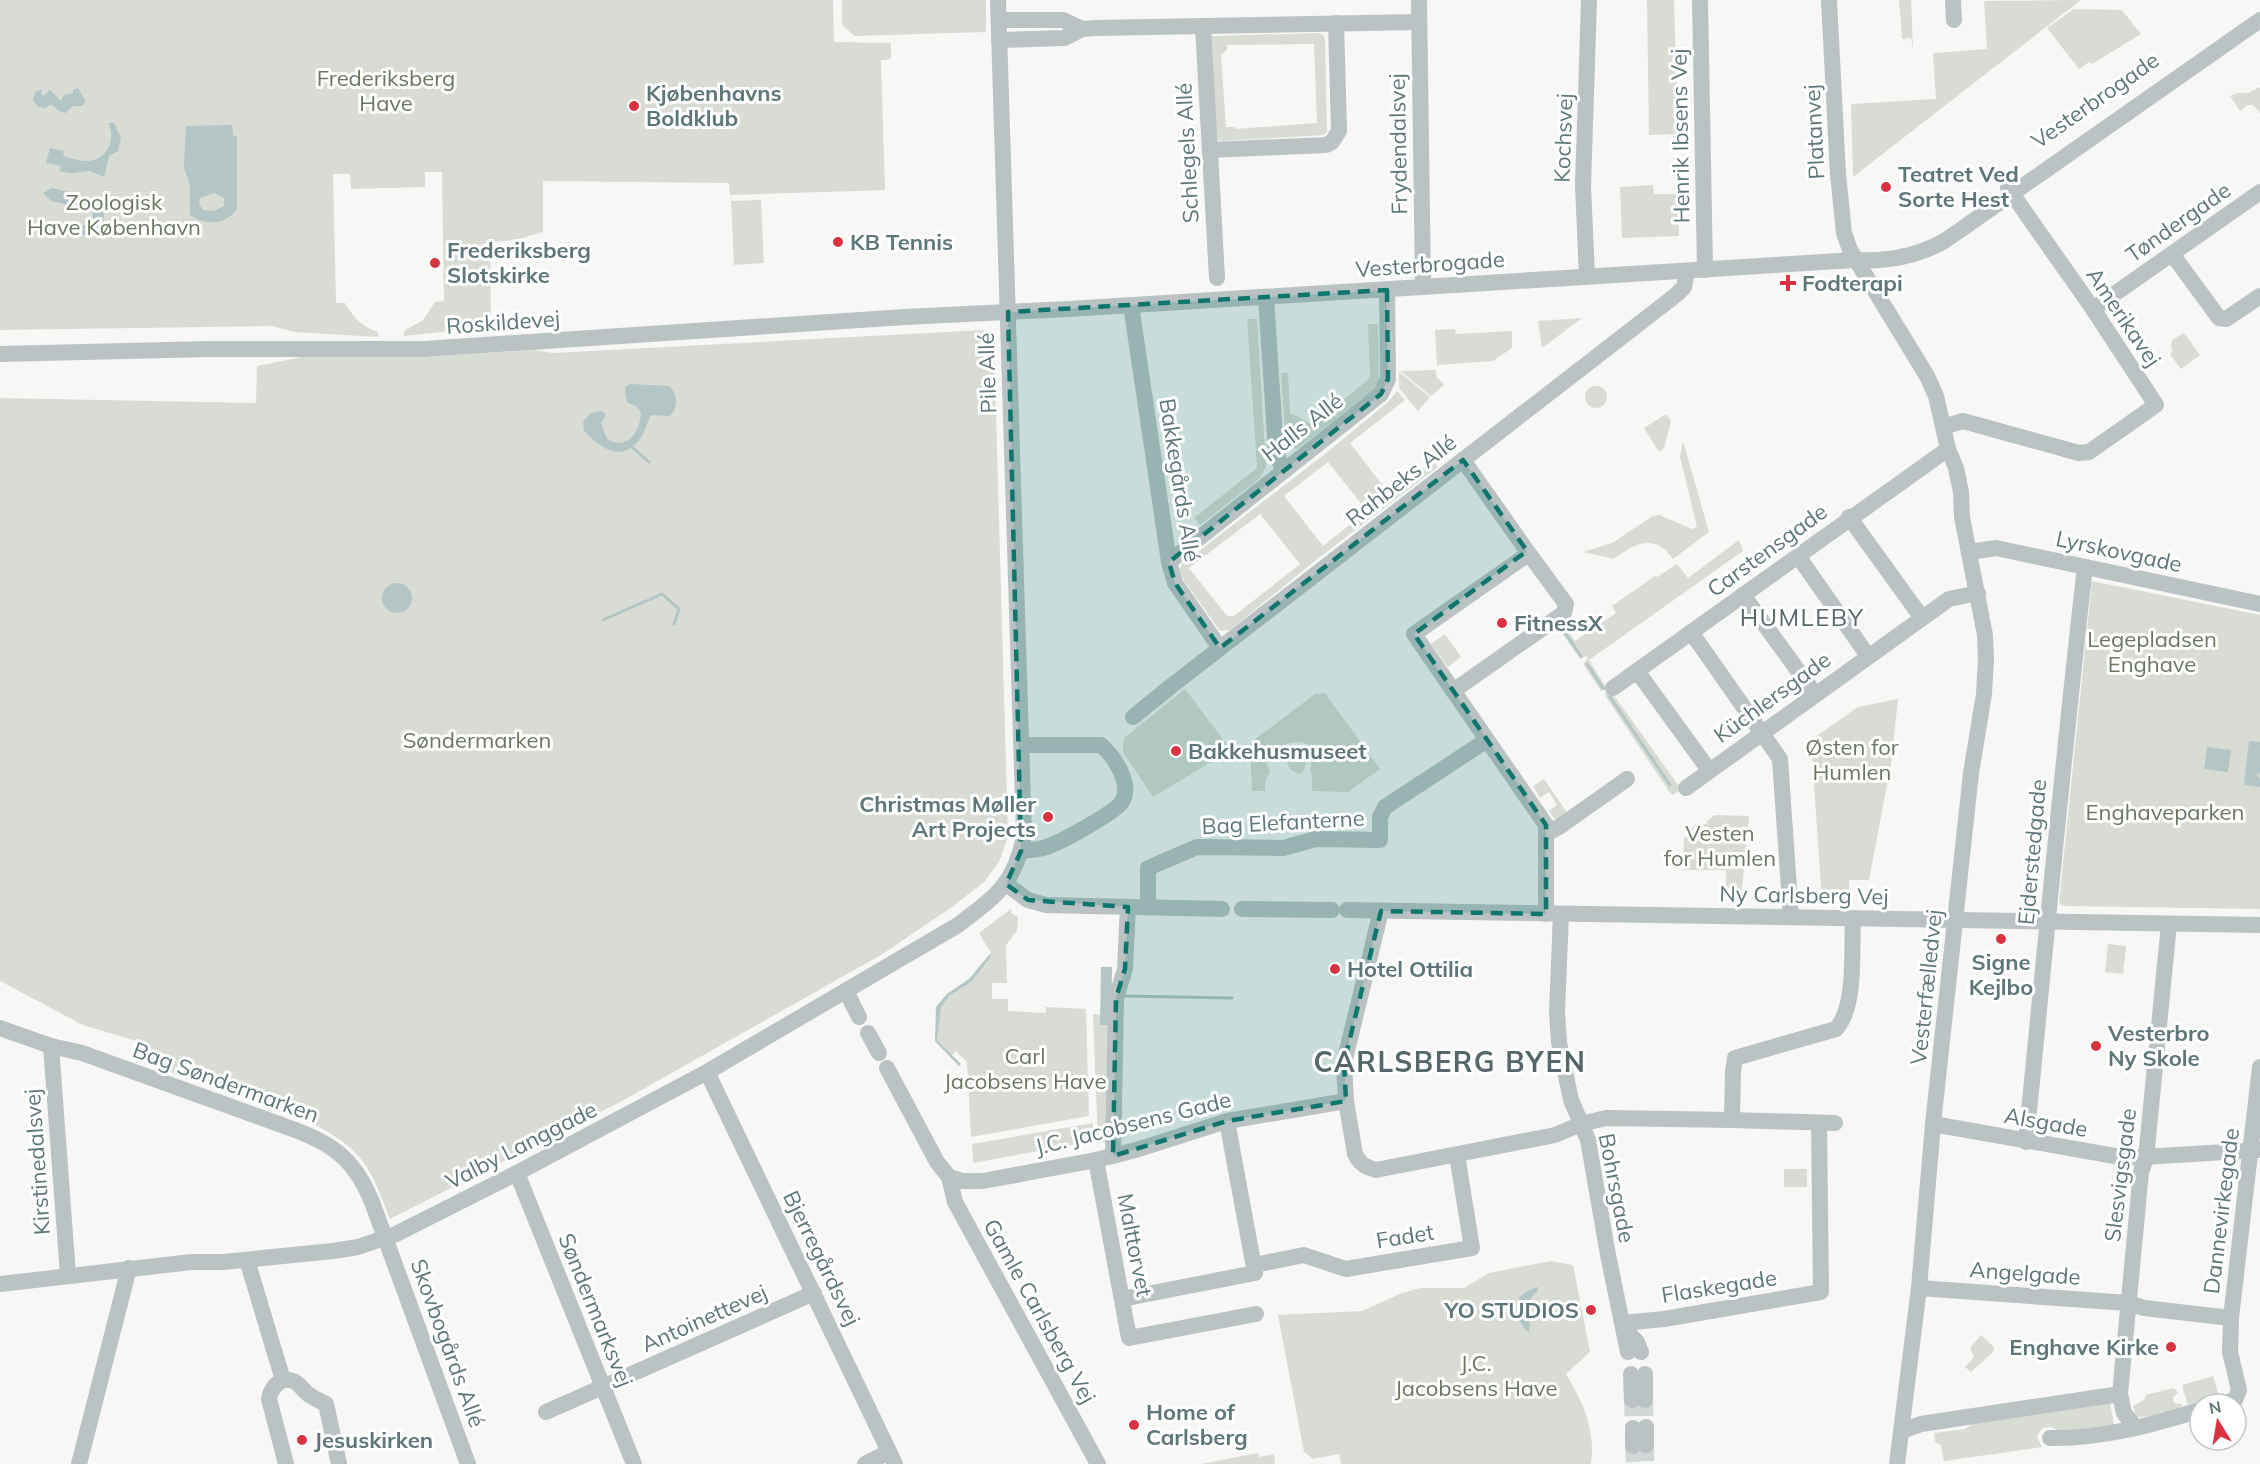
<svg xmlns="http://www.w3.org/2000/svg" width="2260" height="1464" viewBox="0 0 2260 1464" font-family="Mulish,sans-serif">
  <rect width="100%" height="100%" fill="#f7f7f5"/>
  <g fill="#d9dcd4" fill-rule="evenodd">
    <path d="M0 0H833L834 42 891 43V59L877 61H881L885 190 730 195 729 183 543 181V232L515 240 490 242 491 327 404 336V331L423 320 435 302 444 301 442 172H425V187L351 189 350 174H333L336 303H345C353 317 362 327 378 332V337L294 332 272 326 0 330Z"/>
    <path d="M842 0H986V32L855 36 842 25Z"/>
    <path d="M1647 0H1674L1678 134 1649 135Z"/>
    <path d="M1899 0H1911L1913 48 1911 38 1902 39Z"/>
    <path d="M2081 0 1853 177 1851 104 1936 99 1933 53 1987 49 1984 1Z"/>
    <path d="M2074 9 2122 10 2141 34 2092 64 2089 62 2079 69 2047 28Z"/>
    <path d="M1320 33 1323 35 1325 39 1327 131 1325 135 1222 141 1216 140 1211 36ZM1314 44 1317 123 1235 129V127H1226L1221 55 1227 50V45Z"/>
    <path d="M2260 87V113L2253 105H2248L2240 111 2230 96 2237 93H2248Z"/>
    <path d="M1653 185 1654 194H1678L1679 236 1622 238 1620 187Z"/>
    <path d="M761 200 764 263 734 265 731 201Z"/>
    <path d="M1582 318 1542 348 1538 321Z"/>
    <path d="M1247 319H1257L1266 467 1259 479 1200 525 1194 518 1257 468Z"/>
    <path d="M1368 324H1378L1379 383 1376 388 1297 449 1286 444 1281 373H1288L1290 413 1313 425 1370 378Z"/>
    <path d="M1455 329 1456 334 1512 331V348L1493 361 1437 365 1435 330Z"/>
    <path d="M984 330 992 337 994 343 1008 836 999 862 985 881 952 907 881 955 622 1101 390 1219C371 1168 363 1149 313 1124L140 1061 146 1054 136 1041 83 1025 0 981V398L256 403 257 366 302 357H424L534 350 553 353Z"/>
    <path d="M2184 333 2200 355 2181 369 2170 354 2173 350 2171 347 2172 340Z"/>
    <path d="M1436 370V376L1444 385 1431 396 1400 371Z"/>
    <path d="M1399 372 1430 397 1418 411 1399 388Z"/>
    <circle cx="1596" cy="397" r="11"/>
    <path d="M1397 391 1405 400 1350 443 1390 495 1433 461 1438 467 1316 560 1230 630 1220 631 1180 575 1179 569 1182 564 1325 454 1388 402ZM1328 462 1367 511 1323 546 1284 496ZM1260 514 1300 564 1234 616H1227L1189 568Z"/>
    <path d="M1666 414 1671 421 1664 448 1659 452 1644 428Z"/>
    <path d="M1683 441 1709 532 1673 559C1655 533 1634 543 1614 559L1583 552 1612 543 1653 516 1659 515 1692 529 1697 527 1680 457Z"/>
    <path d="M1739 540 1743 551 1589 660 1607 689 1601 691 1583 664 1588 659 1586 656 1580 659 1557 626 1562 622 1575 641 1616 613 1612 606 1655 576 1657 577 1677 564 1688 578Z"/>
    <path d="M2092 581 2260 615V909L2064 906 2059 903Z"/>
    <path d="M1445 634 1461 657 1448 667 1431 644Z"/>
    <path d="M1185 689 1231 750 1153 797 1123 752 1124 738Z"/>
    <path d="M1610 690 1681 789 1673 795 1670 793 1606 697 1605 694Z"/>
    <path d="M1325 693 1380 769 1348 792 1312 791V773L1310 772C1310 764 1315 756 1313 748 1299 736 1279 745 1267 756L1266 763 1270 771 1265 782V791H1252L1250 743 1315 694Z"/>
    <path d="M1898 699 1891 764 1869 880H1849V901H1822L1811 740 1858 707Z"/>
    <path d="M1294 746 1307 747 1310 751 1303 772 1299 775 1290 769 1281 751 1285 747Z"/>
    <path d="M1544 779 1568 814 1557 822 1549 811 1557 805 1549 792 1540 798 1533 786Z"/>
    <path d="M1715 815 1749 816 1741 898H1726V870H1683L1684 839 1696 824H1707V821Z"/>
    <path d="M1011 909V913L1018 917 1017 931 1006 945 1007 983H992V999H1008V1011L1046 1013V1007L1086 1009 1089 1116 971 1137 967 1062 956 1051 952 1055 937 1040 940 1007 949 996 971 982 991 953 979 933Z"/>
    <path d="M2108 944 2126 946 2123 974 2105 972Z"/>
    <path d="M1093 1014 1100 1015V1025H1111L1109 1141 1098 1144Z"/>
    <path d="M1093 1123V1141L973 1163 972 1144Z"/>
    <rect x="1784" y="1169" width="23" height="18"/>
    <path d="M1551 1261 1573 1265 1590 1352 1566 1374C1583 1402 1596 1431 1591 1464H1341L1339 1454 1313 1459 1304 1452 1278 1315 1362 1311 1402 1293 1421 1288H1464L1489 1273Z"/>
    <path d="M1981 1335 1994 1347 1993 1352 1971 1372 1965 1367 1974 1357 1970 1348Z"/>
    <path d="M2213 1376 2219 1396 2188 1405 2182 1385Z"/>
    <path d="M2174 1388 2178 1393 2173 1397 2174 1403 2182 1404 2183 1409 2163 1414 2161 1412 2156 1416 2136 1417 2133 1406 2144 1400 2146 1395Z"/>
    <path d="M2110 1403 2115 1429 2072 1437 2051 1427 2042 1428 2037 1437 2042 1447 1944 1461 1941 1445 1935 1442 1934 1433 1965 1429 1974 1423Z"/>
    <path d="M1258 1453 1259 1457 1274 1454 1275 1464H1201Z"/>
  </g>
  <g fill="#b3c5c4" fill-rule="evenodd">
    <path d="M78 88 86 102 82 106H73L66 113 59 111 51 104 45 108 38 107 33 100 35 92 42 89 41 94 44 96 50 90 61 101 64 95 73 93V90Z"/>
    <path d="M108 123H114L121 138 118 151 109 156 104 177 89 171 71 173 60 171 61 166 46 163 50 148 64 151 63 156C71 158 79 161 87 161 107 161 117 138 108 123Z"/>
    <path d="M232 125 233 136H237V209C226 225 205 226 190 215V184L184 168 186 126ZM214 193 224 198V206L214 211 203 210 199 204 200 198Z"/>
    <path d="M52 188 101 200 104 205V233L100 235H65L72 225H92L93 210 51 201 43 193Z"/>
    <path d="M630 384 669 386C678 394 679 409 669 416L651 415C647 423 645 433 639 440 620 464 600 447 584 431L583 422 591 413 601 411 605 413V417L601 423 607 439C628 451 640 432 641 412L636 406 628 403 626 398 625 387Z"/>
    <circle cx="397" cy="598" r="15"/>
    <path d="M2249 741 2260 742V773L2257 775 2260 779V787L2244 785Z"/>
    <path d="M2207 747 2231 750 2228 772 2204 769Z"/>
    <path d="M990 954 991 956 971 982 949 996 941 1007 937 1040 961 1064 959 1066 935 1041 936 1007 947 994 969 979Z"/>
    <path d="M1101 967H1112L1111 1025H1100Z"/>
    <path d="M1538 1287V1290L1526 1304 1530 1326 1529 1332C1520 1327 1514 1310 1518 1301 1520 1294 1532 1288 1538 1287Z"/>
  </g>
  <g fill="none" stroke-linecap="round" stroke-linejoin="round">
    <g stroke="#b3c5c4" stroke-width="3">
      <path d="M632 447 649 462"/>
      <path d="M603 620 662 594 679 609 674 624"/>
      <path d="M1561 627 1581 656"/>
      <path d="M1587 664 1603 688"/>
      <path d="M1610 697 1670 785"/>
      <path d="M1123 996 1232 998"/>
    </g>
    <g stroke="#d1d7d6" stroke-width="16" stroke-dasharray="16 8" stroke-linecap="butt">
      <path d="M1632 1400 1633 1428"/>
      <path d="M1645 1400 1646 1427"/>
      <path d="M1646 1445V1464"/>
      <path d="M1633 1446 1634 1464"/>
    </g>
    <g stroke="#bac2c3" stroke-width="16">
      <path d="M1419 0 1423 287"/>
      <path d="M1700 0 1705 270"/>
      <path d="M1829 0 1838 174 1844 233 1850 250 1927 376 1936 396 1948 449 1956 468 1961 492 1962 517 1985 635 1986 658 1984 694 1971 773 1933 1124 1919 1288 1897 1464"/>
      <path d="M1953 0 1954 20"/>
      <path d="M999 20H1063L1082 29"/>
      <path d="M1203 26 1217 278"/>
      <path d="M999 40 1064 38 1082 29 1096 28 1419 22"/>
      <path d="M1210 150 1326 145 1332 142 1339 131 1336 23"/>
      <path d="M2172 254 2219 318 2226 319 2260 296"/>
      <path d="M1587 277 1583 186 1589 0"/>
      <path d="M1266 297 1276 452 1283 471"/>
      <path d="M1131 305 1169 562 1175 583 1220 648"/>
      <path d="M2093 309 2260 192"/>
      <path d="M0 354 209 349H424L905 317 1069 309 1855 260C1888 262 1917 257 1946 240L2260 20"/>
      <path d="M1943 427 1963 421 2079 453 2089 452 2156 405 2093 309 2008 188"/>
      <path d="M1463 460 1527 551 1524 557 1414 634 1546 825V914"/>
      <path d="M1849 517 1922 618"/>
      <path d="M1969 552 1996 548 2260 604"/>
      <path d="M1798 556 1868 656"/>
      <path d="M1169 562 1381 394 1388 379 1387 290"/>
      <path d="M1743 595 1815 694"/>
      <path d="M1691 632 1780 759 1791 917"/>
      <path d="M1637 671 1709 770"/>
      <path d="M1613 688 1948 449"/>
      <path d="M1453 691 1564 613 1566 604 1527 551"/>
      <path d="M1133 717 1170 687 1676 295 1684 287 1687 271"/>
      <path d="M1686 788 1949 599 1978 593"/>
      <path d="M1547 833 1559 827 1627 779"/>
      <path d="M1021 851C1030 850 1040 850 1049 846 1063 841 1112 814 1121 803 1134 786 1114 756 1101 745H1022"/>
      <path d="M1006 884 1028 900 1046 905 1222 909"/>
      <path d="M1148 907V868L1197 847 1283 848 1316 839 1380 840V817L1385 807 1487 740"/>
      <path d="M1242 909 1332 910"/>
      <path d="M1347 910 2260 925"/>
      <path d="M1381 911 1344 1063 1346 1101 1355 1154C1360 1164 1365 1167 1376 1170L1555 1135 1581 1124 1606 1118 1732 1120 1733 1072 1735 1058 1836 1029C1857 1006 1851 948 1853 918"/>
      <path d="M1561 914 1557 1012 1559 1042 1571 1100 1588 1140 1608 1255 1628 1352"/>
      <path d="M846 991 859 1017"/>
      <path d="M0 1028 51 1046 82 1053 298 1131C337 1146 356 1163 372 1202L468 1464"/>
      <path d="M868 1033 879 1053"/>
      <path d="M51 1046 68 1275"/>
      <path d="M887 1068 937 1162 949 1177 962 1181H983L1096 1160 1136 1150 1227 1121 1346 1101"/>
      <path d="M707 1072 895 1464"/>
      <path d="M1732 1120 1835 1123"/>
      <path d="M1933 1124 2126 1158 2260 1150"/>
      <path d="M2026 1142C2045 950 2063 758 2085 567"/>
      <path d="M1113 1156 1116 998 1125 969 1128 907"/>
      <path d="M1096 1160 1129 1338 1256 1314"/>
      <path d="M517 1173 634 1464"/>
      <path d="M949 1177 955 1202 1098 1464"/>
      <path d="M247 1260 283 1380"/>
      <path d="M1254 1265 1304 1255 1346 1269 1472 1248 1457 1155"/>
      <path d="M0 1284 192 1262H223L333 1251 358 1247 396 1234 517 1173 707 1072 958 925C996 896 1015 884 1024 835L998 0"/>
      <path d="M1919 1288 2128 1303 2144 1308 2231 1318"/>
      <path d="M1122 1299 1255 1273 1227 1121"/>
      <path d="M1623 1323 1664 1319 1821 1292 1819 1123"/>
      <path d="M1625 1330 1637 1342 1641 1352"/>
      <path d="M1631 1374 1632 1400"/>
      <path d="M1645 1374V1400"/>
      <path d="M2221 1404 2235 1400 2239 1390 2230 1352 2231 1318 2260 1067"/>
      <path d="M546 1412 814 1293"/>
      <path d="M1646 1427V1445"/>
      <path d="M2135 1427 2124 1413 2120 1394 2141 1172 2146 1158 2169 924"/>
      <path d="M1633 1428V1446"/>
      <path d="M1902 1431 1921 1424 2120 1394"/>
      <path d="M2050 1438C2101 1439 2152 1425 2200 1410"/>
      <path d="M79 1464 129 1268"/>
      <path d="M286 1464 269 1399C271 1388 280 1376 293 1381 299 1383 303 1390 308 1394 313 1398 320 1401 326 1404L339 1464"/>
      <path d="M865 1464 889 1452"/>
    </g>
  </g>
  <path fill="#0f766e" fill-opacity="0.2" stroke="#0f766e" stroke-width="4.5" stroke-dasharray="12 8" stroke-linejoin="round" d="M1387 290 1388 379 1381 394 1169 562 1175 583 1220 648 1463 460 1527 551 1414 634 1546 825V914L1381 911 1344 1063 1346 1101 1227 1121 1113 1156 1116 998 1125 969 1128 907 1028 900 1006 884 1021 851 1008 312Z"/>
  <g fill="#da3240" stroke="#fff" stroke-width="2">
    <circle cx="634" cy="106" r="6"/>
    <circle cx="1886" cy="187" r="6"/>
    <circle cx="838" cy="242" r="6"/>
    <circle cx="435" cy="263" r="6"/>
    <path d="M1785 274h6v6h6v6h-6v6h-6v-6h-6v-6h6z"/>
    <circle cx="1502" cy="623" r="6"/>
    <circle cx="1176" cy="751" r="6"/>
    <circle cx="1048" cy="817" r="6"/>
    <circle cx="2001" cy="939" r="6"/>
    <circle cx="1335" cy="969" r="6"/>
    <circle cx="2096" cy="1046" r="6"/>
    <circle cx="1591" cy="1310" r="6"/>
    <circle cx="2171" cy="1347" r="6"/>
    <circle cx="1134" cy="1425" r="6"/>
    <circle cx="302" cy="1440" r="6"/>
  </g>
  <g text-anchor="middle" stroke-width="6" stroke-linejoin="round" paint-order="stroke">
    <g font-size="22" fill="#6c7763" stroke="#fff">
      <text x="386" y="86">Frederiksberg<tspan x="386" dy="25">Have</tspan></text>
      <text x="114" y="210">Zoologisk<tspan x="114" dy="25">Have København</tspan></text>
      <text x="2152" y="647">Legepladsen<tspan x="2152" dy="25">Enghave</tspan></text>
      <text x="477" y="748">Søndermarken</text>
      <text x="1852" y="755">Østen for<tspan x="1852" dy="25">Humlen</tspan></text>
      <text x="2165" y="820">Enghaveparken</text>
      <text x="1720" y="841">Vesten<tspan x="1720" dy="25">for Humlen</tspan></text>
      <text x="1025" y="1064">Carl<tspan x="1025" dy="25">Jacobsens Have</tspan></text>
      <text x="1476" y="1371">J.C.<tspan x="1476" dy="25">Jacobsens Have</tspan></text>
    </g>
    <g font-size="22" font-weight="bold" fill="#5f7678" stroke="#fff" text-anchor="start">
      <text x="646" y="101">Kjøbenhavns<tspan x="646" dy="25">Boldklub</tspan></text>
      <text x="1898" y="182">Teatret Ved<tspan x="1898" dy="25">Sorte Hest</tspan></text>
      <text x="850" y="250">KB Tennis</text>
      <text x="447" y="258">Frederiksberg<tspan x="447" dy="25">Slotskirke</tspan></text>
      <text x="1802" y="291">Fodterapi</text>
      <text x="1514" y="631">FitnessX</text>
      <text x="1188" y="759">Bakkehusmuseet</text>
      <text x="1036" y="812" text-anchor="end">Christmas Møller<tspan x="1036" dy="25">Art Projects</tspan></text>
      <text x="2001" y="970" text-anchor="middle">Signe<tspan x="2001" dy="25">Kejlbo</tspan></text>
      <text x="1347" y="977">Hotel Ottilia</text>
      <text x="2108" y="1041">Vesterbro<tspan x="2108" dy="25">Ny Skole</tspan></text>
      <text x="1579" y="1318" text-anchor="end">YO STUDIOS</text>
      <text x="2159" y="1355" text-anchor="end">Enghave Kirke</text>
      <text x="1146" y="1420">Home of<tspan x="1146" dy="25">Carlsberg</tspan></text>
      <text x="314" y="1448">Jesuskirken</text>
    </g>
    <g font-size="22" fill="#5f7678" stroke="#fff">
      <text transform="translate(2095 100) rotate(-35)" y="8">Vesterbrogade</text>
      <text transform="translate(1814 132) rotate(-93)" y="8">Platanvej</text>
      <text transform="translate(1680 136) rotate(-91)" y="8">Henrik Ibsens Vej</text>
      <text transform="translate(1563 138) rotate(-88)" y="8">Kochsvej</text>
      <text transform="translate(1398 144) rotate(-91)" y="8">Frydendalsvej</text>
      <text transform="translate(1187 153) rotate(-93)" y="8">Schlegels Allé</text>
      <text transform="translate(2178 222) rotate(-35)" y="8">Tøndergade</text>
      <text transform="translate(1430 264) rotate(-4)" y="8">Vesterbrogade</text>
      <text transform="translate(2124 317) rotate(56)" y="8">Amerikavej</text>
      <text transform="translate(503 322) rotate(-4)" y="8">Roskildevej</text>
      <text transform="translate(987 373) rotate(-92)" y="8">Pile Allé</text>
      <text transform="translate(1302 427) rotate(-38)" y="8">Halls Allé</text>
      <text transform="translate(1180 480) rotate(81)" y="8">Bakkegårds Allé</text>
      <text transform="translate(1401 480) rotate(-38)" y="8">Rahbeks Allé</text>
      <text transform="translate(1767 550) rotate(-36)" y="8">Carstensgade</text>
      <text transform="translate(2119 551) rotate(12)" y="8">Lyrskovgade</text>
      <text transform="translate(1772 697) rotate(-36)" y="8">Küchlersgade</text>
      <text transform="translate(1283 822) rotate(-3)" y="8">Bag Elefanterne</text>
      <text transform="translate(2032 852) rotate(-85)" y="8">Ejderstedgade</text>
      <text transform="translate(1804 895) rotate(1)" y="8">Ny Carlsberg Vej</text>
      <text transform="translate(1926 987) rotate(-84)" y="8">Vesterfælledvej</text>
      <text transform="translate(226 1082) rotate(20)" y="8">Bag Søndermarken</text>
      <text transform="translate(2046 1122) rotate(10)" y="8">Alsgade</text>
      <text transform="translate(1133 1123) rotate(-14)" y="8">J.C. Jacobsens Gade</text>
      <text transform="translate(521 1145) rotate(-27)" y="8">Valby Langgade</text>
      <text transform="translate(37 1162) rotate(-94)" y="8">Kirstinedalsvej</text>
      <text transform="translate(2120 1175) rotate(-83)" y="8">Slesvigsgade</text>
      <text transform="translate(1617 1188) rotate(79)" y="8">Bohrsgade</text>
      <text transform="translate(2221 1211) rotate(-83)" y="8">Dannevirkegade</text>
      <text transform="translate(1405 1236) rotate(-9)" y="8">Fadet</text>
      <text transform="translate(1135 1245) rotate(79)" y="8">Malttorvet</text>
      <text transform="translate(822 1258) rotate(64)" y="8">Bjerregårdsvej</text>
      <text transform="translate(2025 1273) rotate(4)" y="8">Angelgade</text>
      <text transform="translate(1719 1286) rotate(-9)" y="8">Flaskegade</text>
      <text transform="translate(596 1310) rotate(68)" y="8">Søndermarksvej</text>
      <text transform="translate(1040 1311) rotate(61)" y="8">Gamle Carlsberg Vej</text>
      <text transform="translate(704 1318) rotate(-24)" y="8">Antoinettevej</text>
      <text transform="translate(448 1343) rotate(70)" y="8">Skovbogårds Allé</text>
    </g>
    <g font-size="24" letter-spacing="1.5" fill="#56676a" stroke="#fff">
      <text x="1802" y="626">HUMLEBY</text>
    </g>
    <g font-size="28" font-weight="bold" letter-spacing="1.5" fill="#56676a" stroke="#fff">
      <text x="1450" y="1072">CARLSBERG BYEN</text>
    </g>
  </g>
  <g transform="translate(2218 1422) rotate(349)"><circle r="28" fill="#ffffff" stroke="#bfc8c9" stroke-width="1.5"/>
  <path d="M0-4.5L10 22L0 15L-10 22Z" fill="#da3240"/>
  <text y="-9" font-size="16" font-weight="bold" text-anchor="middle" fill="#5f7678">N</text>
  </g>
</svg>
